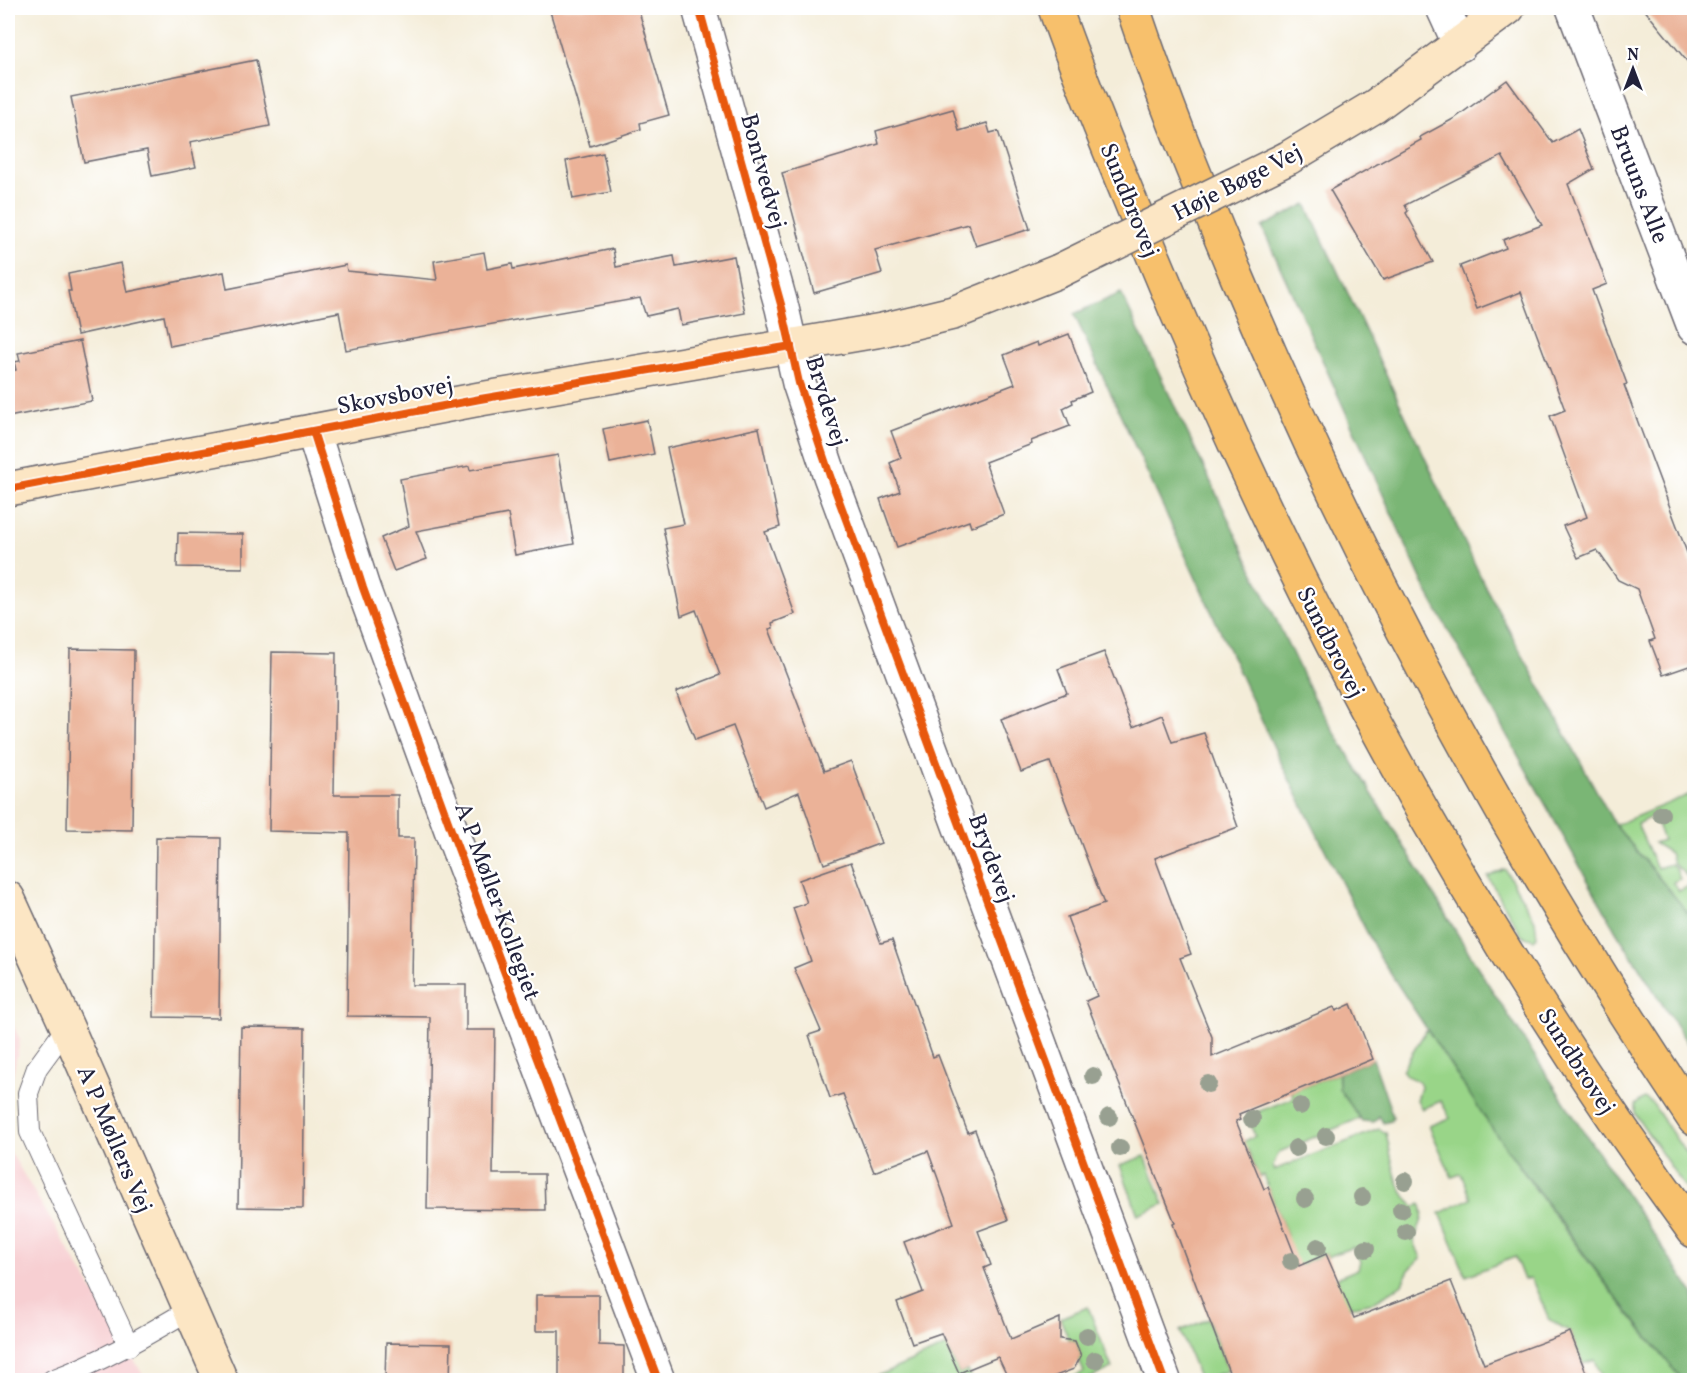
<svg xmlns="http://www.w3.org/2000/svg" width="1702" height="1388" viewBox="0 0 1702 1388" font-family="Vollkorn,serif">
  <rect width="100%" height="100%" fill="#fff"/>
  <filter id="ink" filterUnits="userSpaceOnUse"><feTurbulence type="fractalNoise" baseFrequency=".0167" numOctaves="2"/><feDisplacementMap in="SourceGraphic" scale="12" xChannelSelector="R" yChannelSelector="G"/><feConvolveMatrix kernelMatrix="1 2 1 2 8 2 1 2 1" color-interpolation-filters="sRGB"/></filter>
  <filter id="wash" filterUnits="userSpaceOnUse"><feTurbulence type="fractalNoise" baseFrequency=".008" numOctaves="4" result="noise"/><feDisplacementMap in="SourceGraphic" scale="24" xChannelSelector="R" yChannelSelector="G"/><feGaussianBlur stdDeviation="1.35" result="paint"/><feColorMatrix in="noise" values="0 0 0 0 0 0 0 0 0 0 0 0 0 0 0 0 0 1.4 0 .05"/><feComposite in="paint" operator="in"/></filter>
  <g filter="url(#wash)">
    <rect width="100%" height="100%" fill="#f4edd9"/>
    <g fill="#f7cfd2">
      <path d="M8 1014 20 1040 8 1098Z"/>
      <path d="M8 1148 146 1380H8Z"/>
    </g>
    <g fill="#99d588" stroke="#5e7c62" stroke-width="1.5">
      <path d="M1693 793 1694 873 1687 876 1673 863 1670 853 1654 843 1663 840 1656 822 1661 820 1658 813 1637 824 1657 868 1671 864 1676 869 1680 879 1673 882 1679 891 1694 884V920L1615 825Z"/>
      <path d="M1505 869 1535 920 1537 937 1534 940 1522 936 1488 877Z"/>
      <path d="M1427 1029C1505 1150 1589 1269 1682 1379L1603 1380 1595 1360 1583 1364 1570 1332 1549 1319 1531 1278 1524 1280 1515 1257 1466 1276 1440 1213 1471 1198 1461 1174 1452 1177 1429 1126 1450 1118 1441 1101 1422 1109 1417 1100 1421 1087 1419 1082 1406 1075 1402 1070Z"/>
      <path d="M1339 1073C1335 1094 1352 1101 1360 1118L1279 1152 1273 1165 1274 1170 1379 1129 1386 1133C1392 1157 1394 1191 1415 1207L1420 1203C1427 1220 1418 1225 1414 1241L1421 1258 1409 1270 1402 1284 1392 1291 1373 1302 1345 1308 1313 1288 1358 1269 1360 1261 1353 1247 1327 1257 1326 1254 1279 1274 1287 1235 1263 1175 1259 1177 1248 1150 1241 1143 1255 1136 1247 1116 1293 1098 1292 1092Z"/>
      <path d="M1644 1098 1653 1104 1694 1166V1201L1635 1114V1105Z"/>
      <path d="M1145 1156 1164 1204 1138 1215 1120 1165Z"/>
      <path d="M1088 1307 1112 1368 1086 1380H1067L1084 1372 1079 1361 1081 1356 1075 1341 1069 1340 1060 1318Z"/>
      <path d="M1208 1319 1228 1371 1200 1380 1180 1331Z"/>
      <path d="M947 1346 959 1373 967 1370 972 1380H868Z"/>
    </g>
    <g fill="#7ab674" stroke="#4e6c58" stroke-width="1.5">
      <path d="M1306 204 1486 588 1615 825 1694 920V1054L1616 931 1427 592 1262 227Z"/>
      <path d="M1121 293 1313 697 1485 979 1580 1126 1694 1294V1380H1678L1681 1379 1604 1281 1493 1130 1379 956 1283 767 1074 314Z"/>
      <path d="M1373 1059 1393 1117 1391 1121 1383 1123 1379 1116 1374 1122 1362 1121 1339 1089V1073Z"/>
    </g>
    <g id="blocks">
      <g fill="#ebb298">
        <path d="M549 8H638L669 115 640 123 641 129 590 146Z"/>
        <path d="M1643 8H1695V71Z"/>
        <path d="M256 60 270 126 190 142 196 167 152 176 147 150 84 162 71 97Z"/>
        <path d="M1507 80 1553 143 1578 129 1594 169 1568 184 1607 284 1592 290 1627 384 1624 385 1695 574V664L1663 675 1650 641 1655 639 1637 589 1618 580 1597 550 1578 558 1563 526 1587 517 1550 416 1565 410 1521 292 1477 309 1460 266 1506 248 1503 240 1542 225 1502 156 1405 205 1408 211 1406 213 1433 262 1383 280 1330 190 1421 140 1420 137 1455 118Z"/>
        <path d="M953 109 959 131 987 123 990 133 998 131 1030 229 976 246 968 224 875 250 882 273 814 293 782 173 879 144 876 131Z"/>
        <path d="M603 153 611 192 573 199 566 161Z"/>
        <path d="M613 249 616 267 674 256 676 267 734 256 745 313 681 325 678 309 646 316 640 298 346 350 339 312 170 346 164 316 77 335 68 291H71L68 274 121 263 127 292 224 272 227 289 346 265 347 271 437 280 434 261 484 252 487 269 512 264 513 269Z"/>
        <path d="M1069 334 1091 392 1072 400 1073 403 1063 408 1070 426 1031 441 1032 444 985 462 1004 514 971 527 969 521 897 547 880 499 900 491 890 463 901 458 891 431 1015 384 1004 355 1037 342 1038 346Z"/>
        <path d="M80 341 92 401 8 417V372L16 370 14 362 20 361 18 353Z"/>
        <path d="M647 420 654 454 610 463 603 429Z"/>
        <path d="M759 428 780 527 765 532 795 614 772 623 773 628 769 629 824 771 851 761 881 843 824 864 799 792 764 807 733 726 695 740 676 692 720 675 696 610 681 616 663 528 684 524 667 448Z"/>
        <path d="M558 455 574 544 515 555 508 514 416 531 427 559 394 571 381 538 409 526 400 479 469 466 470 470Z"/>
        <path d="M178 533 243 534V568L177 567Z"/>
        <path d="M70 649 134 650 132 830 67 829Z"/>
        <path d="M272 652 336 653 334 795H398V838H414L412 985H466V1030H495L493 1174H544L545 1210 427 1209 430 1017 347 1016 349 833 269 831Z"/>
        <path d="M1104 652 1133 727 1162 715 1172 742 1204 733 1238 827 1155 858 1191 954 1180 958 1212 1037V1057L1334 1007 1336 1011 1351 1004 1373 1059 1239 1114 1241 1119 1236 1121 1264 1189 1268 1187 1299 1266 1326 1254 1354 1318 1451 1281 1484 1364 1570 1332 1589 1380H1232L1173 1224 1175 1223 1086 1001 1097 996 1067 917 1104 904 1050 762 1021 772 1001 719 1067 693 1058 669Z"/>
        <path d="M156 837 221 838 219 1018 154 1017Z"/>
        <path d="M851 862 881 943 892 940 933 1057 938 1055 968 1133 975 1130 1008 1220 978 1231 991 1265 984 1268 1011 1339 1060 1318V1339L1075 1341 1081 1356 1074 1369 1045 1380H1009L998 1357 959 1373 941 1333 912 1343 897 1302 923 1292 904 1242 954 1223 928 1151 874 1172 843 1094 830 1098 809 1035 821 1031 794 968 811 961 793 908 807 903 799 880Z"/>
        <path d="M241 1027 305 1028 303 1208 238 1207Z"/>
        <path d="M536 1295H599V1345L624 1346V1380H559V1331H536Z"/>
        <path d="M386 1343 451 1344 450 1380H385Z"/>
      </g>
    </g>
  </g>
  <g filter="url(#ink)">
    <use href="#blocks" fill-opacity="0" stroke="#6c6972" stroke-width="1.5"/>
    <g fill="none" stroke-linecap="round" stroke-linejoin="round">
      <g stroke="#6c6972" stroke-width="22">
        <g id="lane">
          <path d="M67 1027 37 1068 28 1093 30 1132 129 1346"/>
          <path d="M52 1380C101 1362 145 1336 189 1310"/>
        </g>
      </g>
      <g stroke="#6c6972" stroke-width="36">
        <g id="street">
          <path d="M699 8 782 308 799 383 830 476 1164 1380"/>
          <path d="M1443 8 1460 45"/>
          <path d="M1573 8 1694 327"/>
          <path d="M313 431 363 588 454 838 658 1380"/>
        </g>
      </g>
      <g stroke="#6c6972" stroke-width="36">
        <g id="secondary">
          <path d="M1288 158 1375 106 1508 8"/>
          <path d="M8 489 480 399 882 330 953 313 1059 271"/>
          <path d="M8 898 67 1027 221 1380"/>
        </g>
      </g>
      <g stroke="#6c6972" stroke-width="36">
        <g id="primary">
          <path d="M1055 8C1082 86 1115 163 1147 241 1290 591 1470 926 1694 1231"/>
          <path d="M1133 8C1163 99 1200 188 1237 277 1361 572 1516 854 1694 1119"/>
        </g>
      </g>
      <use href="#lane" stroke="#fff" stroke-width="20"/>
      <use href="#street" stroke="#fff" stroke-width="33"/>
      <use href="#secondary" stroke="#fce6c4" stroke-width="33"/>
      <use href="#primary" stroke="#f7c06c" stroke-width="33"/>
      <g stroke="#6c6972" stroke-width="36" stroke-linecap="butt">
        <path id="secondary-bridge" d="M1059 271 1288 158"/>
      </g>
      <use href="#secondary-bridge" stroke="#fce6c4" stroke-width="33"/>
      <g stroke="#fff" stroke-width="11">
        <g id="cycleway">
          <path d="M699 8 782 308 799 383 830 476 1164 1380"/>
          <path d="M313 431 363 588 454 838 658 1380"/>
          <path d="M8 489 480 399 791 346"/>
        </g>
      </g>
      <use href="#cycleway" stroke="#e8590c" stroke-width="8"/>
    </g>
    <g fill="#98a091">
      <circle cx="1661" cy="814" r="9"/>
      <circle cx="1093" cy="1076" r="9"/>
      <circle cx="1208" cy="1084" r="9"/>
      <circle cx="1300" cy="1106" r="9"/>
      <circle cx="1109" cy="1117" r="9"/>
      <circle cx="1252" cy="1119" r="9"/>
      <circle cx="1326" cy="1136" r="9"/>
      <circle cx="1120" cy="1148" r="9"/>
      <circle cx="1296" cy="1148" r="9"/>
      <circle cx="1405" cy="1181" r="9"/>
      <circle cx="1362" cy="1197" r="9"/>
      <circle cx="1305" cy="1199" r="9"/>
      <circle cx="1401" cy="1210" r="9"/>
      <circle cx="1406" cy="1232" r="9"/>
      <circle cx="1318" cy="1247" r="9"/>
      <circle cx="1366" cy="1249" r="9"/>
      <circle cx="1291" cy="1261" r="9"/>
      <circle cx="1087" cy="1336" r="9"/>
      <circle cx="1095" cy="1360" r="9"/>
    </g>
  </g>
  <g text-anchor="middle" stroke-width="4.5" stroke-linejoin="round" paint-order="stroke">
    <g font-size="24" fill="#22223b" stroke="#fff">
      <text transform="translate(764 171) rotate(75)" y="8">Bontvedvej</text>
      <text transform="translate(1237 182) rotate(-27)" y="8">Høje Bøge Vej</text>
      <text transform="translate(1640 184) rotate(69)" y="8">Bruuns Alle</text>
      <text transform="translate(1130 200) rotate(68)" y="8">Sundbrovej</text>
      <text transform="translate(395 395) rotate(-11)" y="8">Skovsbovej</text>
      <text transform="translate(827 401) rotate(73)" y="8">Brydevej</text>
      <text transform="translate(1331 642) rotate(63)" y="8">Sundbrovej</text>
      <text transform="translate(992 858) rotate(70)" y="8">Brydevej</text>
      <text transform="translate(498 901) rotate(70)" y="8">A P Møller Kollegiet</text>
      <text transform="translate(1577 1061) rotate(57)" y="8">Sundbrovej</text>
      <text transform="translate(115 1139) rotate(67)" y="8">A P Møllers Vej</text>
    </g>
  </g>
  <rect width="1702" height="1388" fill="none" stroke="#fff" stroke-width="30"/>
  <g transform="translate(1633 69)" stroke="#ffffff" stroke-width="4.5" paint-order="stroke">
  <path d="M0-4.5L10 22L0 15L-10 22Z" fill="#22223b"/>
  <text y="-9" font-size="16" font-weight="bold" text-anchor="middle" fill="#22223b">N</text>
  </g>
</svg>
